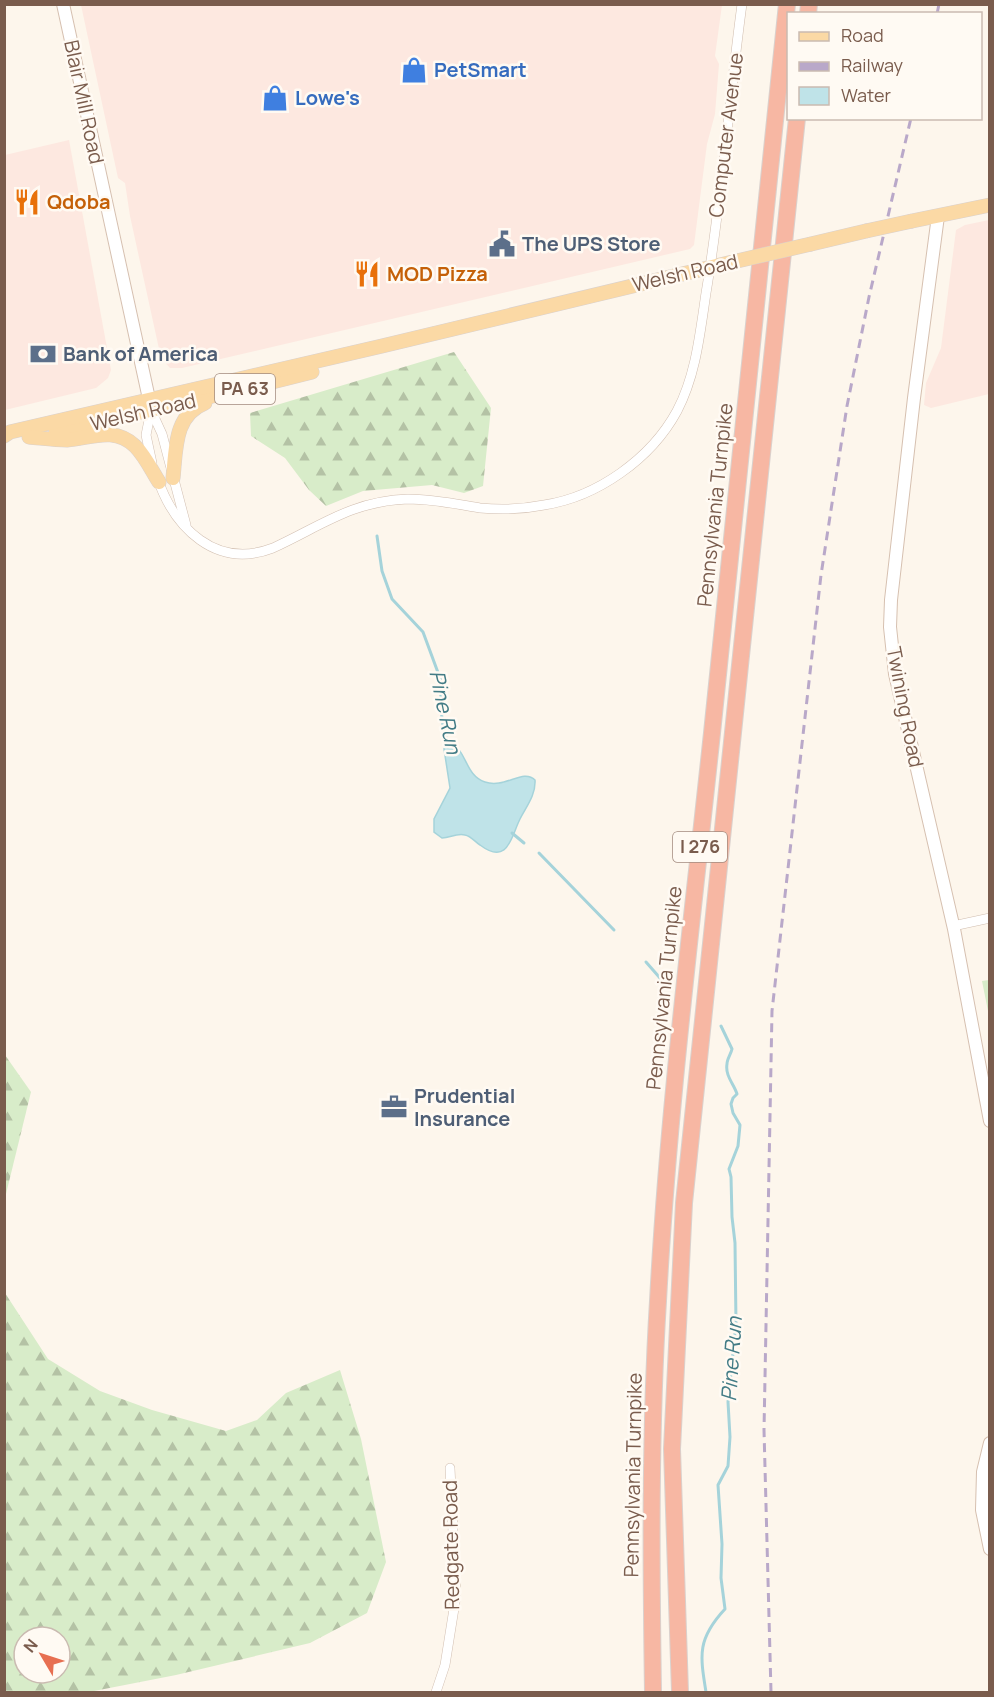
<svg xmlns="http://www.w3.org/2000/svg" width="994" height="1697" viewBox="0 0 994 1697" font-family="Manrope,sans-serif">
  <defs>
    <pattern id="forest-firs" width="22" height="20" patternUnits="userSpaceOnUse" patternTransform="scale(1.5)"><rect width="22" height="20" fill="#d8ecc9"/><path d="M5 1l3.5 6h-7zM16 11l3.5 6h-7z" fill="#b4c2a5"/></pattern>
  </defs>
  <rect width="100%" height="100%" fill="#fdf6ec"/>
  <g fill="#fde8e0">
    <path d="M81 5H722L715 56 719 64 715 114 707 144 694 245 690 249 182 368H170L161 358 130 216 125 183 118 178Z"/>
    <path d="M69 140 111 370 108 378 96 388 5 410V155Z"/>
    <path d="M989 220V394L931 408 924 405 926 383 941 348 956 230 965 225Z"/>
  </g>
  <path fill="#d8ecc9" d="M989 980H990L989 1016 982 981Z"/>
  <g fill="url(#forest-firs)" fill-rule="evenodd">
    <path d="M454 352 491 408 483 486 464 493 432 485 363 491 326 506 309 490 285 458 251 436 250 413Z"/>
    <path d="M5 1055 31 1092 5 1198Z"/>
    <path d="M4 1274 5 1293 48 1359 100 1391 152 1410 226 1431 257 1420 286 1393 340 1370 361 1439 386 1562 367 1613 310 1643 176 1675 89 1692H5ZM24 1637H60V1673H24Z"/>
  </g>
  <path fill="#bfe3e8" stroke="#a5d3da" stroke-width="1.5" d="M452 742C467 753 466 776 485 782 505 789 523 768 535 780 536 795 526 807 520 819 511 837 508 866 480 845 475 842 471 836 465 835 456 833 450 838 442 838L434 832V819L450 788 444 749 445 745Z"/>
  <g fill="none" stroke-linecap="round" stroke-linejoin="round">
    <g stroke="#a5d3da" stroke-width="3">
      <path d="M377 536 382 571 392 599 423 632 440 678 442 720 448 747"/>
      <path d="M512 833 524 843"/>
      <path d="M539 853 614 930"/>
      <path d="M646 962 667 986"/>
      <path d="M706 1692C700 1655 697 1639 725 1609L721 1578 722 1544 718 1485 728 1466 730 1437 728 1402 736 1324 735 1243 732 1217 731 1177 729 1169 738 1146 740 1125 733 1113 731 1104 733 1098 737 1094C734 1084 725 1076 727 1064 727 1059 731 1054 732 1049L721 1026"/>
    </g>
    <g stroke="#d1beb0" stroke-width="10">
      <g id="street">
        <path d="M151 410 146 435 152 463"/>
        <path d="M151 410 162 434 186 525"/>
        <path d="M157 477C174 528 216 570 273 548 321 526 352 501 408 499 433 499 456 504 480 508 500 510 524 509 544 505 597 497 651 459 677 411 696 375 700 333 706 293 722 197 729 100 742 4"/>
        <path d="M953 926 990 918"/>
        <path d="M436 1692 445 1665 456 1596 450 1468"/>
      </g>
    </g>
    <g stroke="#d6c0b0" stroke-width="14">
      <g id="secondary">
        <path d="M63 4 151 408"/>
        <path d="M938 216 914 398 891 600 890 627 895 674 954 929 990 1121"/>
        <path d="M990 1443 983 1472 982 1510 990 1549"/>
      </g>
    </g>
    <g stroke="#dad1cd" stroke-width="15">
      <g id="primary">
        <path d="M912 221 990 205"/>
        <path d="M811 244 866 231"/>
        <path d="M56 431 244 389 312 372"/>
        <path d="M4 436 10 432 382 346 737 261"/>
        <path d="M29 437C41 438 55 440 67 440 91 438 114 426 135 446 145 456 152 471 159 482"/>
        <path d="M173 478C176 449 174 415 205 403"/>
      </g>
    </g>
    <g stroke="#dad1cd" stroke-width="18">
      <g id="highway">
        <path d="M808 14 809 4"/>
        <path d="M653 1692C651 1562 650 1431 658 1301 668 1111 692 922 712 733 738 490 763 247 787 4"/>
        <path d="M680 1692 672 1449 684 1203 797 118"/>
      </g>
    </g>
    <use href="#street" stroke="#fff" stroke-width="9"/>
    <use href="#secondary" stroke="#fff" stroke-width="12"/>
    <use href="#primary" stroke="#fbd9a5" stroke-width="14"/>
    <use href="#highway" stroke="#f7b7a3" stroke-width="16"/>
    <g stroke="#b9a8c9" stroke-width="3" stroke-dasharray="9 6" stroke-linecap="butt">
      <path d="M937 14 939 4"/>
      <path d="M771 1692 764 1430 772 1011 821 575 847 406 869 297 911 118"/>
    </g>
    <g stroke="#dad1cd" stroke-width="15" stroke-linecap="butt">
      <g id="primary-bridge">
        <path d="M866 231 912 221"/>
        <path d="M737 261 811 244"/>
      </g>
    </g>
    <use href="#primary-bridge" stroke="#fbd9a5" stroke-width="14"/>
  </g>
  <defs>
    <g id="shop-bare" transform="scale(2.07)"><path d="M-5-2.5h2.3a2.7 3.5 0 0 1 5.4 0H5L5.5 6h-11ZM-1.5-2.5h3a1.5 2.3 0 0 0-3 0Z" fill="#3f7fe0" stroke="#fffaf3" stroke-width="2.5" paint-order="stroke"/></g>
    <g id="restaurant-bare" transform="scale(2.07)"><path d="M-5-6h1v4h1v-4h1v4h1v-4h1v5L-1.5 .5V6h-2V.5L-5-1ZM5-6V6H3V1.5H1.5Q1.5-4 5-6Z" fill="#e8710a" stroke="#fffaf3" stroke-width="2.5" paint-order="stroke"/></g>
    <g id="civic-bare" transform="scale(2.07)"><path d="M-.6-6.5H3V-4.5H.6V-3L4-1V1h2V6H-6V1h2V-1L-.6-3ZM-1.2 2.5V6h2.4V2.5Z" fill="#5c6f8a" stroke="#fffaf3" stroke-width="2.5" paint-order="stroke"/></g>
    <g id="bank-bare" transform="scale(2.07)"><path d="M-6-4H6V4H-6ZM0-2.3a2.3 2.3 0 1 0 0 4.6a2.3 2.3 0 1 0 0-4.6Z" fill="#5c6f8a" stroke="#fffaf3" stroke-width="2.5" paint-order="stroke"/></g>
    <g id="office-bare" transform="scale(2.07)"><path d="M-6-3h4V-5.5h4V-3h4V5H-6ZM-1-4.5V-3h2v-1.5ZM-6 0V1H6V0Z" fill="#5c6f8a" stroke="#fffaf3" stroke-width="2.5" paint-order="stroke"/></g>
  </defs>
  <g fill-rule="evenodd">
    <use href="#shop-bare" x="414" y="70"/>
    <use href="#shop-bare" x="275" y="98"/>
    <use href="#restaurant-bare" x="27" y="202"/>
    <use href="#civic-bare" x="502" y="244"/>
    <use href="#restaurant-bare" x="367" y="274"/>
    <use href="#bank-bare" x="43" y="354"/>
    <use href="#office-bare" x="394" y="1107"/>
  </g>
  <g text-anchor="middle" stroke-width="5" stroke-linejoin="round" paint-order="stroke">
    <g fill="#fffaf3" stroke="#a28b7f" stroke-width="1.5">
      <rect x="215" y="374" width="60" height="30" rx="4.5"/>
      <rect x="673" y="832" width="54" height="30" rx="4.5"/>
    </g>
    <g font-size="18" font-weight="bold" fill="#7a5c4d">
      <text x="245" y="395">PA 63</text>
      <text x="700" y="853">I 276</text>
    </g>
    <g font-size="20" font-weight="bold" fill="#366cbe" stroke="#fffaf3" text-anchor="start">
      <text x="434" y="77">PetSmart</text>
      <text x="295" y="105">Lowe's</text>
    </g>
    <g font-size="20" fill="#7a5c4d" stroke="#fffaf3">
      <text transform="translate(84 102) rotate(78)" y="7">Blair Mill Road</text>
      <text transform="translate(726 135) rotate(-83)" y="7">Computer Avenue</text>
      <text transform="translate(685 273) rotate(-13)" y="7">Welsh Road</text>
      <text transform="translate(143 412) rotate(-13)" y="7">Welsh Road</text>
      <text transform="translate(715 505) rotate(-84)" y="7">Pennsylvania Turnpike</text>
      <text transform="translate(905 707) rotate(79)" y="7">Twining Road</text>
      <text transform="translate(664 988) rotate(-84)" y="7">Pennsylvania Turnpike</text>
      <text transform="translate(633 1475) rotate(-89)" y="7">Pennsylvania Turnpike</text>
      <text transform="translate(451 1545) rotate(-91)" y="7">Redgate Road</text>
    </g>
    <g font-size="20" font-weight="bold" fill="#c56008" stroke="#fffaf3" text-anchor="start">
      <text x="47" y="209">Qdoba</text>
      <text x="387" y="281">MOD Pizza</text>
    </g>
    <g font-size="20" font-weight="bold" fill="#4e5e75" stroke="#fffaf3" text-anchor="start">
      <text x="522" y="251">The UPS Store</text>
      <text x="63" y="361">Bank of America</text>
      <text x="414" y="1103">Prudential<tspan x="414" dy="23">Insurance</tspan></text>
    </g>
    <g font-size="21" font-style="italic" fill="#437c86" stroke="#fffaf3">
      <text transform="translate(445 712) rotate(78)" y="7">Pine Run</text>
      <text transform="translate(732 1359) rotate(-86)" y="7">Pine Run</text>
    </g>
  </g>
  <rect width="994" height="1697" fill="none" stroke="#7a5c4d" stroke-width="12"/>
  <rect x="787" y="12" width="195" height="108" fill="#fffaf3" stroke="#cabbb1" stroke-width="1.5"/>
  <rect x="799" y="32" width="30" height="9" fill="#fbd9a5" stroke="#cabbb1" stroke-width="1.5"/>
  <text x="841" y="42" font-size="18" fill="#7a5c4d">Road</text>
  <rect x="799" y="62" width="30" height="9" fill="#b9a8c9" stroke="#cabbb1" stroke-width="1.5"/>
  <text x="841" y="72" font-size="18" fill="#7a5c4d">Railway</text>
  <rect x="799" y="87" width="30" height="18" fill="#bfe3e8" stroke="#cabbb1" stroke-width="1.5"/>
  <text x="841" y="102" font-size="18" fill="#7a5c4d">Water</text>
  <g transform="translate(42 1655) rotate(309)"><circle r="28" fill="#fffaf3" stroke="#cabbb1" stroke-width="1.5"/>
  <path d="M0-4.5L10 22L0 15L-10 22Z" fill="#e76f51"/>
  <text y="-9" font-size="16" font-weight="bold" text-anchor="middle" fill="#7a5c4d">N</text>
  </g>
</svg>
